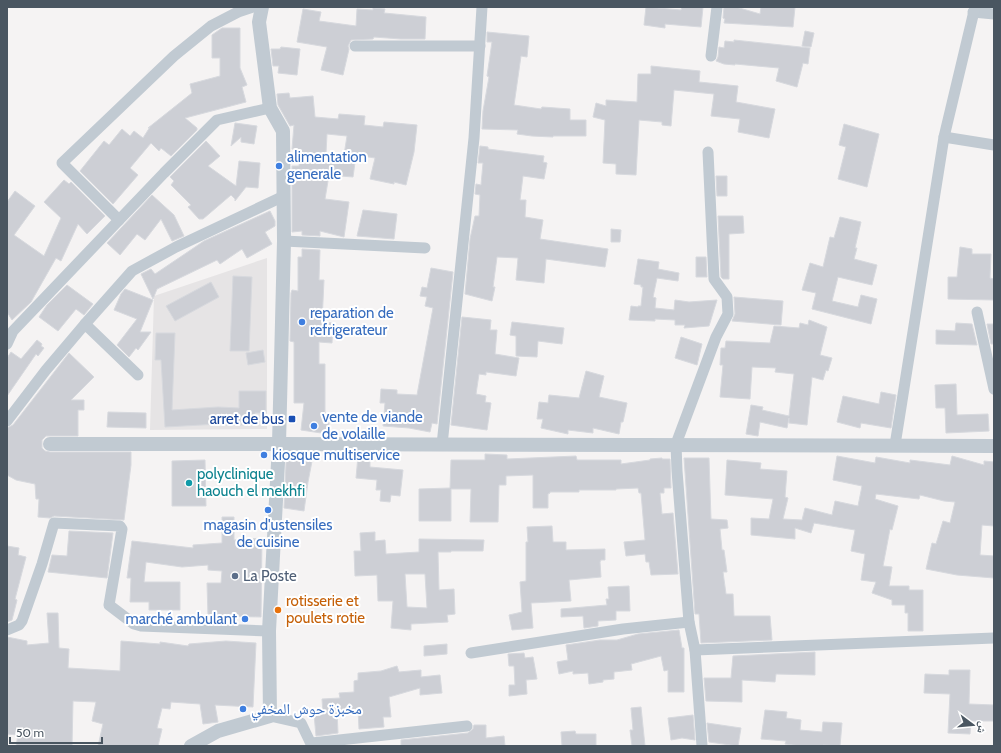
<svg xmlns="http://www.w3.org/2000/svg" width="1001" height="753" viewBox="0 0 1001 753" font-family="Cabin,'Noto Naskh Arabic',sans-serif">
  <rect width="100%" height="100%" fill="#f5f3f3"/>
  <path fill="#e6e4e5" d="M267 258V429L150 430 154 296Z"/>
  <g fill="#cdcfd5" stroke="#d7d9de" fill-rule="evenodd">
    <path d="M646 7 681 10 682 7H703L701 27 665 24V28L644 25Z"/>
    <path d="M724 7H736L760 14 761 7H795L793 27 724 23 725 19 723 18Z"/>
    <path d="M373 8 385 9 384 13 426 17 425 39H401L374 37 373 39 351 40 348 46 349 49 343 75 321 70 327 47 297 42 303 9 321 12 319 21 356 26 357 9 373 10Z"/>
    <path d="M222 28H240V68L247 85 242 87 246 102 185 118 197 128V130L171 156 161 148 159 151 151 143 130 168 138 175 113 204 80 171 104 141 109 145 122 129 130 136 134 131 143 138 150 127 148 128 192 93 190 84 220 76V58H212V35Z"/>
    <path d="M805 31 814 33 811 47 802 46Z"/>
    <path d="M487 32 529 36 527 57 521 56 514 105 541 109 542 107 570 109V120H586V136H553V137L532 136 517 134 518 130 482 129 483 111 489 77 487 76 492 42H487Z"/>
    <path d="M734 40 810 48 808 64 803 63 797 87 776 81 779 68 735 64V65L724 64 716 61 718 57 719 47 724 48 725 41 734 42Z"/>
    <path d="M281 47 300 49 297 75 278 73 279 66H273L271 49H280Z"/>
    <path d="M651 66 700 71 699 82 738 86 736 102 775 109 769 138 738 132 740 119 711 116 714 94 674 90 671 126 662 125V122L639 120 636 175 616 174V164L603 163 605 120 593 117 596 103 606 106V100L637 102 638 74H651Z"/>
    <path d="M289 93 290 98 313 96 315 117 338 119 339 114 365 116 364 125 383 127 384 122 417 125 414 152 406 185 394 182V184L370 179 375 158 356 155 353 177 329 175 325 199 349 202 344 237 320 231V236L302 235V231L292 232V166H299L301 150 292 149 294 125 290 126 278 105 277 94ZM327 134 347 136 344 155 326 153Z"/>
    <path d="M235 123 257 126 254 144 241 142V137L231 146Z"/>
    <path d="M844 124 879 134 867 187 838 179 846 147 839 145Z"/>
    <path d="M206 141 220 156 208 166 236 186 239 161 260 163 258 188 246 187 235 201V199L231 195 203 219H199L188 207 191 205 171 185 174 181 170 177Z"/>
    <path d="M480 146 488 147V149L544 156 543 162 547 163 544 179 523 176 520 200H526L525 217 543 220 540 239 608 249 605 267 546 259 544 283 516 280 518 258 497 257 493 287H495L492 301 465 294 470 239 475 216H479L480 195 475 194 476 184 481 185 483 163H478Z"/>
    <path d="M716 176H727V196H717Z"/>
    <path d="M64 180 69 184 71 182 105 216 87 234 78 224 61 261 56 258 31 302 12 320 7 312V202L15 191 35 206 14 235 44 256 61 218 44 202Z"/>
    <path d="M152 195 174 215 184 236 172 241 161 219 145 240 137 234 120 255 107 243Z"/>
    <path d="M363 210 397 214 394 239 357 236Z"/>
    <path d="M270 211 275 221V226L265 232 272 244 247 258 242 249 220 264 217 260 157 289 153 299 141 274 151 269 155 274 204 241Z"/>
    <path d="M718 216H743L744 233 729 234V279H723L721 277Z"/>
    <path d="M840 217 861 222 855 248H857L854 259 877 265 872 285 838 277 832 301 858 307 861 295 877 299 871 324 812 309 816 293 802 290 810 263 823 267 830 237 834 238Z"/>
    <path d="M611 229 621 230 620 242H611Z"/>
    <path d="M960 247 972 249V254H991L990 278 994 279V300L948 299V277H957Z"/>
    <path d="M302 249 320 250 319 280H324L322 322 333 323 332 343 319 342V364H325V413L330 414 328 434 301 430 304 403H294V342L290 341 291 293 292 290 298 291V257H302Z"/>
    <path d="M696 257H706L707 277H696Z"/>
    <path d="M638 259 659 262 658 269 679 273 678 281 657 278 653 297 656 298 655 308 674 310 675 300 689 302 717 300 709 326 684 328 685 325H675V320L655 319V321L629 320 631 306 638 307V306H641L643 287H641V285L634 284Z"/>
    <path d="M431 268 453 272 437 424 432 423 430 432 409 428 383 426 385 403H380L381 389 397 390V394L417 395 433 308 425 306 427 297 420 296 422 287 427 288Z"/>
    <path d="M233 276 252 277 249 351H230Z"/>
    <path d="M211 282 219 297 175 321 166 306Z"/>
    <path d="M67 285 93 304 84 315 76 309 58 331 39 317 47 305Z"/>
    <path d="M125 289 153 300 140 332H151L138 350 136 348 129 357 117 345 137 319 114 310 121 294Z"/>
    <path d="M734 297 783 301 781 325 732 321 735 314Z"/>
    <path d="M462 317 491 320 490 330H497L495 354 519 358 516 376 486 372V375L479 374 476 394 486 396 485 402 491 403 487 430 451 425Z"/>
    <path d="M809 320 827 327 820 355 832 358 828 371 826 370 823 380 812 377 807 425 789 423V418L787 428 760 422 758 436 746 434 751 405 763 407 762 410 789 416 794 374 775 372 776 368 752 367 750 399 720 397 723 365H720L721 348H725L726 341 770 343 774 326 799 328 800 323 808 325Z"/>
    <path d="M512 322 564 328 562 344 538 341 537 357 516 356V336L510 335Z"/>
    <path d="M956 323 972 324 977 345 936 344V330L955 331Z"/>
    <path d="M987 324H994V344H991Z"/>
    <path d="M156 333H175L172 410 218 407 239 408V391H266V413H255V425H219V424L165 427 161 360H155Z"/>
    <path d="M681 337 702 344 697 365 675 358Z"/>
    <path d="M37 340 42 344 41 346 44 348 38 356 36 354 7 396V358L11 352 21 359Z"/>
    <path d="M263 350 265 362 248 365 246 353Z"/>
    <path d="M69 353 94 377 71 400H84V410H78V436H46L42 440V448L45 451 50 452H131V465L124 520 54 516 50 518 38 517 39 499H36L35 484 16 480 7 475V428L13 425Z"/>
    <path d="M586 371 604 376 599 397 627 403 623 422H621L619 434 593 428V433L568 430V434L541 428 543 419H537L539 402 548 403 549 395 579 398Z"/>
    <path d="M956 384 957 415 988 414 989 431 946 433 945 408H936L935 385Z"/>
    <path d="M881 392 896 395 891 428 861 423 860 428 837 422 843 396 879 404Z"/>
    <path d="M108 412 146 413V428L107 427Z"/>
    <path d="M294 453 313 456 308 482 304 511 284 508 286 463 288 457 293 458Z"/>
    <path d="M485 454 507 455V459L576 456 577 460H621V464L650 460V459L662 458V459H670L671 488H664V493H660L662 514 673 513 678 574 651 575 649 562H646L645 554 626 556 624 542 645 540 641 493H639L638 488 616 489V490H579V492H550V493L548 494V508H533V475L506 476V485H499L498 522H470L471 489H451V521H419V489L450 488 451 460H485Z"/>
    <path d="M358 456H370V467L403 470 400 496 391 495 390 502 380 501 381 490H376L377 480 356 478Z"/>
    <path d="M837 456 875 463 876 457 910 463V460L950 465 952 456 984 465V461L994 462V526L982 525 980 555 994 556V578L957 575 926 569 932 543 936 544 943 521 950 523 955 502 944 501 920 495 919 499 876 494 875 499 898 506 892 530 890 529 883 566 892 567 889 586H909V590H923V631H908V613H905V605H892V600L872 593 876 582 861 580 865 554 851 551 855 530 814 523 811 533 795 528V539L751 535V518L769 519 773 499 725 495 727 460 761 463 760 469 787 471 785 497 788 498 783 519 802 520 805 508 832 515 835 501 858 506 862 486 833 480Z"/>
    <path d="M684 458H709L711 519 727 520 728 528 720 529 722 550H724L727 572H723L726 594H733L734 616H770L772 640 701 643 699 614H695Z"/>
    <path d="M205 460 206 506H172V461Z"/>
    <path d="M222 517H234V540L262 538 261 617 208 616 207 583H221L222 571 208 570V565L182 567 146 562 144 582H180V610H149V602H130L131 578H127L132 541 193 548V545L222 543Z"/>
    <path d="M552 526 553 542H566V550L605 549V560H601L600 562 601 577 569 580 571 601 531 603 533 628 512 630 509 615 522 612 520 582 526 581V542H528L527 527Z"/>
    <path d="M69 531 113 533 107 578 48 572 52 555 67 556Z"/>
    <path d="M375 532V541L385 540 386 554 419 552V539L484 540 483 551H451V552H438L439 590 454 589 455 614 447 615 448 622 411 624V630L391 628 393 601H378L377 575 355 576 354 551H361L360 533ZM405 574H425L427 608 407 607Z"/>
    <path d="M7 546 19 548 18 555 26 557 15 599 17 600 12 620 7 622Z"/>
    <path d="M629 586 630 611H616V620L598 621V626L584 628 583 616 561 617V609L607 605 606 599H609L608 587Z"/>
    <path d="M47 613H58L59 648 69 649 68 668 120 671 121 641 160 644V642L188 646 189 644 226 641 256 643 253 707 215 705 218 722 203 724 200 704 171 702 170 709 162 708 157 728 162 729 158 746H98L103 724 92 721 96 702 73 701 72 746H16L18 735 7 734V637L27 641V645L49 643Z"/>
    <path d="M679 630 682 648H684V692H668V670L664 671 661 656 631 664 632 670 614 672V679L603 680V682L589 684 588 673 573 674V671L559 674 557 662 568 660 566 645 600 640H617L638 634Z"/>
    <path d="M447 644V654L424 656V646Z"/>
    <path d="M815 652V675L776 674 775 682 742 680V702L706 701 704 678H731L733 656Z"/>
    <path d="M524 653 525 658 533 657 537 679 526 680 527 694 509 696V685H515L514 666H509L508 654Z"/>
    <path d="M397 666 399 672 421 670V677L440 675 442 693 420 695V688L389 697 391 717H383L384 727 359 729 358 709 337 711 338 733 316 736 314 714 323 713 322 699 340 698 339 693 354 692V681L358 680V673L381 671Z"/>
    <path d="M949 670H970L969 704 994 705V721H971L970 734 948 733 950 694 924 693 925 674 949 675Z"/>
    <path d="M641 707 645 746H632L630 730H633L631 708Z"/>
    <path d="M765 710 787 712 786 718 801 720 800 730 822 732 823 722 842 723 840 746 823 745 822 746H801L785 744 786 741 761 739Z"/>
    <path d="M693 715 695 740 682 738 671 740 668 718Z"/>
    <path d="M707 723 741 728 738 746 709 742Z"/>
    <path d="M474 725H486V738L504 736 505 746H401V740L468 733 473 729Z"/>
    <path d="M575 731 576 734H596V746H562L561 732Z"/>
  </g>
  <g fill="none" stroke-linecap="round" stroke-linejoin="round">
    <g stroke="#c1cad2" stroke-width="11">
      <path d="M973 12 994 14"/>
      <path d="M355 46H480"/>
      <path d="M711 56 717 7"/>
      <path d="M944 137 994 145"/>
      <path d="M119 220 62 163 174 56 211 26 238 12 253 7"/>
      <path d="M284 241 425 248"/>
      <path d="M977 312 994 389"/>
      <path d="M85 324 132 271 176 247 284 196"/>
      <path d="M7 344 13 331 164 173 217 120 270 108"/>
      <path d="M7 421 46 370 85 324 138 375"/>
      <path d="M442 445 474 138 482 7"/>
      <path d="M895 445 944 137 975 7"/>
      <path d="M7 630 19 625 22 621 42 564 54 523 120 526 122 529 109 605 134 624 141 626 269 631"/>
      <path d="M695 650 994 638"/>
      <path d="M471 653 623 629 689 622"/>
      <path d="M270 716 301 723 312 746"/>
      <path d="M312 743 467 726"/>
      <path d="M702 746 695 650 689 622 677 471 676 444 716 337 728 314 727 297 714 279 708 152"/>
    </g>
    <g stroke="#c1cad2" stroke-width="14">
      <path d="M50 444H279L284 241 283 131 270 108 259 22 262 7"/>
      <path d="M191 746 218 731 270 716 269 631 279 444 994 446"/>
    </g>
  </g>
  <g fill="#3f7fe0" stroke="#fff" stroke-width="1.5">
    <circle cx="279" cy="166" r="4"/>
    <circle cx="302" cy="322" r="4"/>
    <circle cx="314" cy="426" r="4"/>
    <circle cx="264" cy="455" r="4"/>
    <circle cx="268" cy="510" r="4"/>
    <circle cx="245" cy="619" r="4"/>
    <circle cx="243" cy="709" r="4"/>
  </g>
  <rect fill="#1a4fb4" stroke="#fff" stroke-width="1.5" x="288" y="415" width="8" height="8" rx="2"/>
  <circle fill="#0f9aa8" stroke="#fff" stroke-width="1.5" cx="189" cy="483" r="4"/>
  <circle fill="#5c6f8a" stroke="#fff" stroke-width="1.5" cx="235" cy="576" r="4"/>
  <circle fill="#e8710a" stroke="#fff" stroke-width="1.5" cx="278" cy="610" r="4"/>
  <g text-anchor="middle" stroke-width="4" stroke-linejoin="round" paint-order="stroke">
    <g font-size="15" fill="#366cbe" stroke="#fff" text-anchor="start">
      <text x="287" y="162">alimentation<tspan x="287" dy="17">generale</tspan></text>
      <text x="310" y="318">reparation de<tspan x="310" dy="17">refrigerateur</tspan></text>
      <text x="322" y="422">vente de viande<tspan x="322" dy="17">de volaille</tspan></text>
      <text x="272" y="460">kiosque multiservice</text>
      <text x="268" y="530" text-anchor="middle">magasin d'ustensiles<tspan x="268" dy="17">de cuisine</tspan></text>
      <text x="237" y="624" text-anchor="end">marché ambulant</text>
      <text x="251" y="714">مخبزة حوش المخفي</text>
    </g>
    <g font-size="15" fill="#164399" stroke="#fff" text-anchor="end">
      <text x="284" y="424">arret de bus</text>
    </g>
    <g font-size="15" fill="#0d838f" stroke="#fff" text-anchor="start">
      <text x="197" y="479">polyclinique<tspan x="197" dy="17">haouch el mekhfi</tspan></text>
    </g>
    <g font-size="15" fill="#4e5e75" stroke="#fff" text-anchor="start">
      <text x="243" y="581">La Poste</text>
    </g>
    <g font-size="15" fill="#c56008" stroke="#fff" text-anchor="start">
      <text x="286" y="606">rotisserie et<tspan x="286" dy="17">poulets rotie</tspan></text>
    </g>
  </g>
  <rect width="1001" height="753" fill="none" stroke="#4a5661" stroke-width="16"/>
  <g transform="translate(973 725) rotate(106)" stroke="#ffffff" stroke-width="3" paint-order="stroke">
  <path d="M0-3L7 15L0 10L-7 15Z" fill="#4a5661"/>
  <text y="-6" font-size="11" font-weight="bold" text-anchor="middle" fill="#4a5661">ش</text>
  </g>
  <path d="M10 737v6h92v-6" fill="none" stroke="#4a5661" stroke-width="2"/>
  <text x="16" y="737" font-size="12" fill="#4a5661" stroke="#ffffff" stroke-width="3" paint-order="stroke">50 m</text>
</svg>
